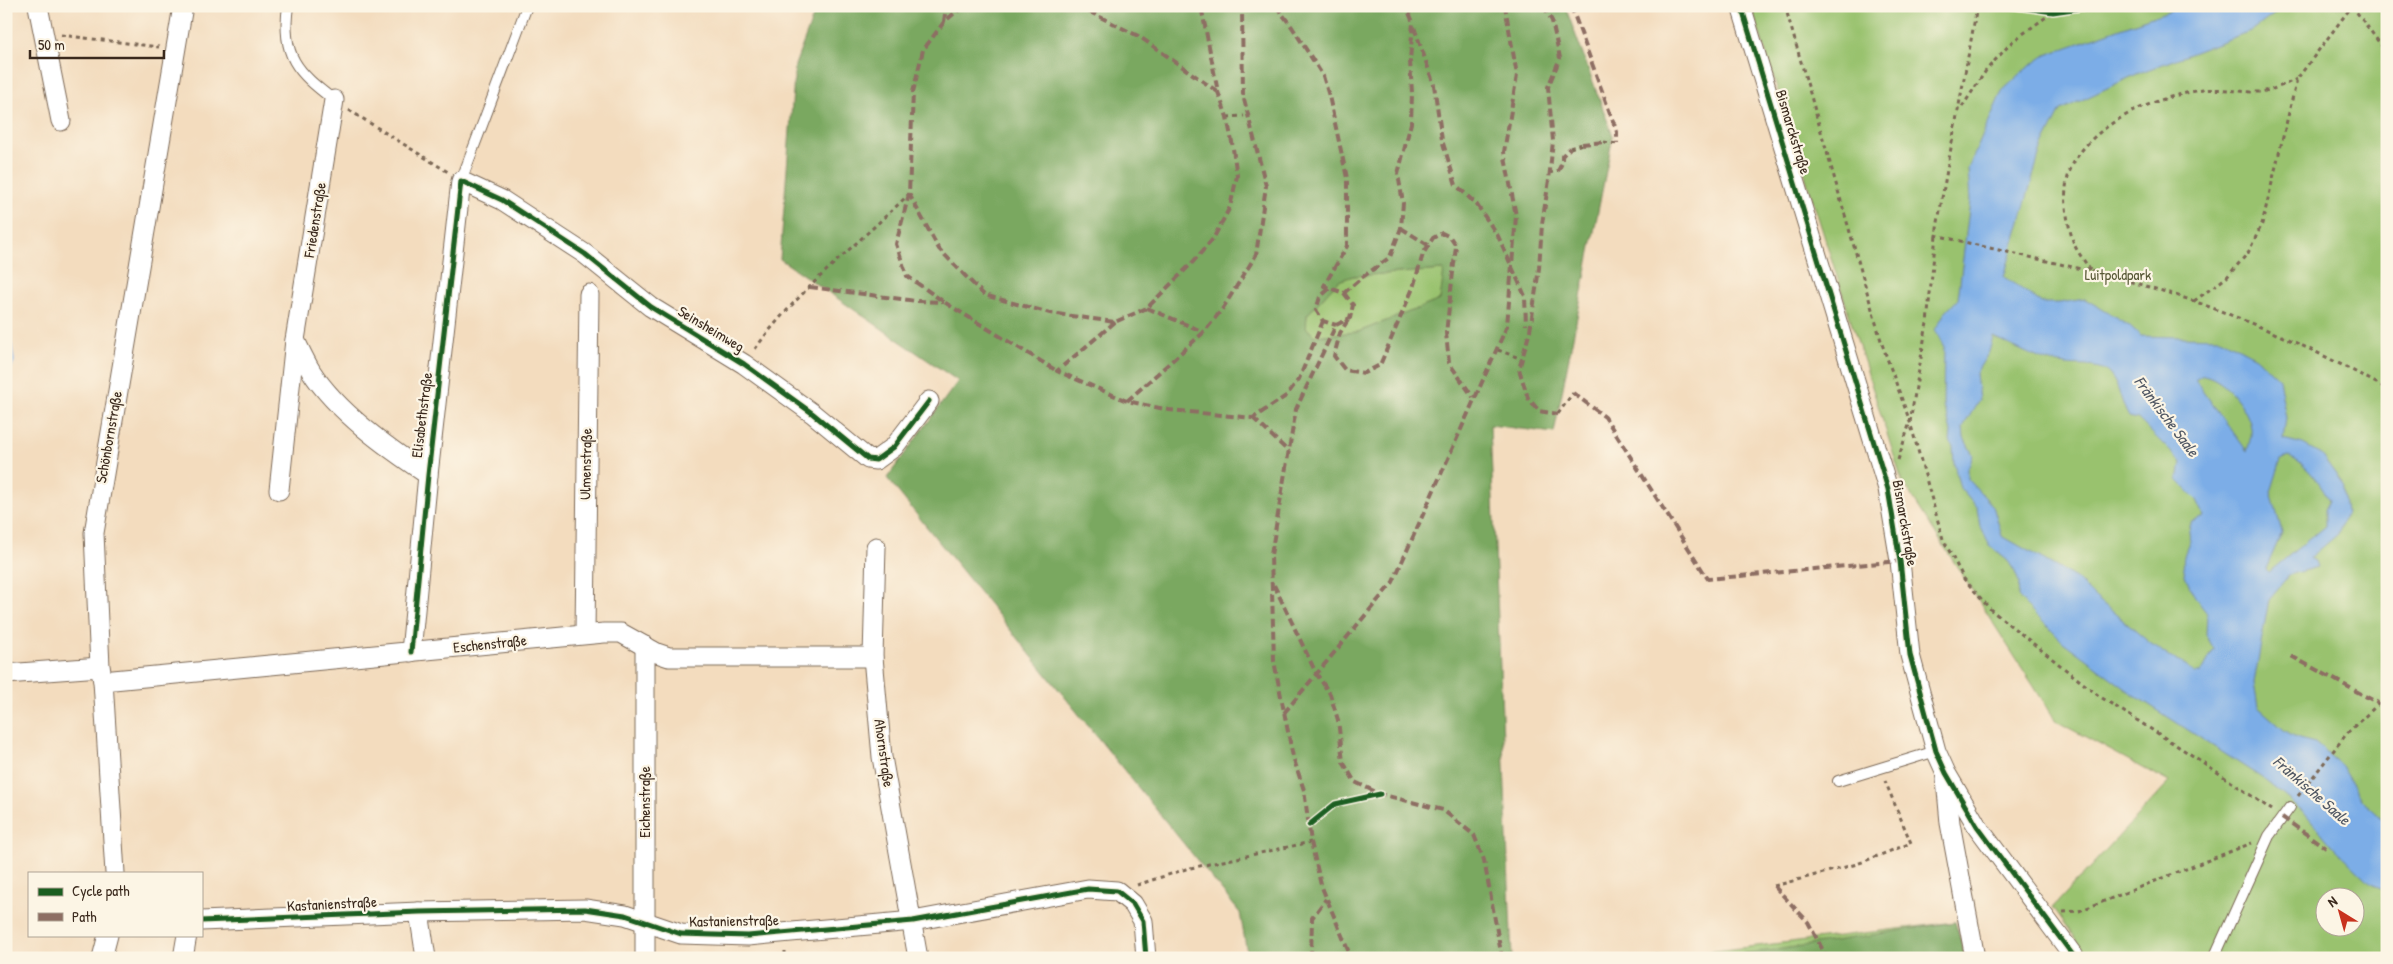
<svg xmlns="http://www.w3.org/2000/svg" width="2393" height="964" viewBox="0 0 2393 964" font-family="'Patrick Hand',sans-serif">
  <rect width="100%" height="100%" fill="#fcf5e5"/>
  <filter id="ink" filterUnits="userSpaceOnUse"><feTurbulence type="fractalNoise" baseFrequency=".02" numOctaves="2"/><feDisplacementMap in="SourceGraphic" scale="10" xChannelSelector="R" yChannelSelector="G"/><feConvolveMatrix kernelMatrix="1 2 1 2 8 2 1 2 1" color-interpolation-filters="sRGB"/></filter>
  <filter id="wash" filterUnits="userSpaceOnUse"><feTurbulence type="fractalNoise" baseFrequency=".0096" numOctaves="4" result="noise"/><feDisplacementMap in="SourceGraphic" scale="20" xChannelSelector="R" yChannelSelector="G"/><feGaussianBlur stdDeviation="1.12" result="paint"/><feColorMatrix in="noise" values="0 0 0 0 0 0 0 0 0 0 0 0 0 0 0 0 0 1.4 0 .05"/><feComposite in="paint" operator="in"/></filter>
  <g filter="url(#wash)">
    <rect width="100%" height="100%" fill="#f3dcbe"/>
    <g fill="#99c26e" stroke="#6a7646" fill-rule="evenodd">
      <path d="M1751 6H2387V823L2362 801 2370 883 2387 893V958H2090L2053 907 2169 782 2056 721 1902 481ZM2326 896H2356V926H2326Z"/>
      <path d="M1445 270 1440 300 1358 332 1314 336 1306 327 1307 315 1338 281 1353 276Z"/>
      <path d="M1955 922 1966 958H1657Z"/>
    </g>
    <g fill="#7aa861" stroke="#5a6940" fill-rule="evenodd">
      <path d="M817 6H1565L1613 136 1554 433 1490 425 1512 958H1248L1240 913 887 478 958 381 780 259 795 65ZM1444 270 1440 300 1358 332 1314 336 1306 327 1307 315 1338 281 1353 276Z"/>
      <path d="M1955 922 1966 958H1697L1776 950Z"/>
    </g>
    <path fill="#7bade7" stroke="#5b6c82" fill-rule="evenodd" d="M2182 6H2285L2253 30 2139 73 2061 110 2040 152 2004 277 2042 303H2059L2085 299 2129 325 2141 336 2220 338 2256 357 2279 379 2286 418 2283 439 2303 444 2321 454 2342 483 2346 512 2338 534 2310 558 2315 561 2317 567 2289 575 2269 599 2254 683 2258 707 2284 730 2299 739 2315 743 2342 766 2362 800 2387 823V893L2370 883 2334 848 2305 813 2262 778 2134 695 2063 642 2018 597 2019 582 2015 572 2008 561 1990 546 1980 527 1977 508 1960 488 1954 464 1953 447 1950 441 1951 432 1947 416 1943 406 1944 347 1935 330 1944 314 1958 299 1970 201 1968 169 2002 91 2027 68 2046 55ZM1993 337C2016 347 2040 362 2066 365 2079 367 2101 363 2110 375 2120 387 2121 404 2129 417L2138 419 2181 462 2178 481 2197 500 2205 517 2191 522 2189 526C2193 542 2188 542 2184 556 2180 575 2195 599 2207 613L2206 635 2214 649 2201 673H2194L2187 665 2174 660 2150 643 2095 597 2076 578 2002 536 1993 506 1968 479V468L1973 455 1964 438 1963 427 1979 400 1976 373 1989 352ZM2203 375C2224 378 2248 408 2251 428 2252 434 2249 445 2247 451L2195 380ZM2288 457C2307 463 2320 484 2329 500L2325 510V526L2269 572 2266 569 2282 532 2271 492 2281 460Z"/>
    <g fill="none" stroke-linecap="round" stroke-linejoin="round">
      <path stroke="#7bade7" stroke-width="5.5" d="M6 324 12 361 6 373"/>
    </g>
  </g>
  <g filter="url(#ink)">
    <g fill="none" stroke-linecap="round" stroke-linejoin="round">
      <g stroke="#7b6856" stroke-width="12">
        <g id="lane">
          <path d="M288 6C281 56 297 72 334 100"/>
          <path d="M461 181 527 6"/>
          <path d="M1838 781 1936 751"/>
          <path d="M2214 958 2269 836 2290 807"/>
        </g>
      </g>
      <g stroke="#7b6856" stroke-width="21">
        <g id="street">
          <path d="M38 6 61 121"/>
          <path d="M1741 6 1888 489 1900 561 1910 655 1936 751 1946 773 1977 826 2075 958"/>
          <path d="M295 340C300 350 305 361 311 371 337 412 388 448 428 475"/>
          <path d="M279 490 295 340 334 100"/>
          <path d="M876 547 873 657 882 757 918 958"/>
          <path d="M585 634 589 294"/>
          <path d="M645 646V958"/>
          <path d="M411 652 428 475 461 181 502 200 585 254 651 307 744 364 812 413 868 459 876 460 894 447 929 401"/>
          <path d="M6 674 100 667"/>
          <path d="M103 681 604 633H621L657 653 669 657H873"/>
          <path d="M1946 779 1950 823 1975 958"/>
          <path d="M115 873 103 681 100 667 94 533 183 6"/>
          <path d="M419 912 426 958"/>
          <path d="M201 921 419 912 585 909 625 915 681 934 748 936 913 921 1088 889 1117 891 1133 904 1143 921 1146 958"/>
          <path d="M102 958 108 935"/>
          <path d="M183 958 187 935"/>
        </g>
      </g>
      <g stroke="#7b6856" stroke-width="3" stroke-dasharray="4 4" stroke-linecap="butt">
        <path d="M1785 6 1882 344 1910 422 1943 539 1964 579 1991 610 2099 696 2201 761 2272 810"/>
        <path d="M1977 6C1964 83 1948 158 1936 235 2022 257 2110 272 2193 301 2259 324 2326 355 2387 389"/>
        <path d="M2352 6 2387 53"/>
        <path d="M61 35 159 47"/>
        <path d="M1962 107 1987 69 2013 41 2053 12"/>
        <path d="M349 110 448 172"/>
        <path d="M1227 117 1244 116"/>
        <path d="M1604 142 1617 144"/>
        <path d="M1570 148 1582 144"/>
        <path d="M1549 173 1558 171"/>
        <path d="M2090 270C2085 261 2076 251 2073 241 2066 218 2061 188 2072 166 2093 122 2158 96 2203 90 2221 88 2239 92 2257 92 2270 92 2285 84 2297 79"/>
        <path d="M2194 301 2227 277 2248 253 2262 224 2297 79 2352 6"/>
        <path d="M755 349C798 290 857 245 909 194"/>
        <path d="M1498 350 1522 359"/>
        <path d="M1558 414 1573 393"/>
        <path d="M1898 460 1910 422 1927 323 1936 235"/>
        <path d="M2298 796 2348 732 2387 696"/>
        <path d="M1137 885 1186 869 1311 842"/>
        <path d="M1774 886 1857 864 1911 843 1885 781"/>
        <path d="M2063 912 2079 911 2252 843"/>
        <path d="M785 951V958"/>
      </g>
      <use href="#lane" stroke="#fff" stroke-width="10"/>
      <use href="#street" stroke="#fff" stroke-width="19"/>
      <g stroke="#8d6e63" stroke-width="4" stroke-dasharray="8 4" stroke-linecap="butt">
        <path d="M963 6 944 22 923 50 913 92 909 194 939 249 984 295 1050 313 1115 322 1147 308 1192 263 1213 239 1230 207 1237 176 1232 142 1227 117 1218 92 1201 6"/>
        <path d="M1078 6 1140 37 1218 92"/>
        <path d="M1276 6 1292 27 1323 76 1329 96 1347 178V246L1324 286 1344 293 1360 279 1390 257 1401 228 1403 203 1398 174 1411 123 1412 93 1410 61 1413 22 1406 6"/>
        <path d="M1544 6 1552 21 1560 58 1548 87 1553 141 1549 180 1542 224 1539 268 1530 331 1519 369 1528 398 1539 411 1558 414"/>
        <path d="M1571 6 1617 132V144"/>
        <path d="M944 22 946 6"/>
        <path d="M1414 27 1434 85 1442 140 1456 185 1477 205 1498 236 1525 296 1526 325"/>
        <path d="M1582 144 1604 142"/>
        <path d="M1558 171 1562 163V156L1570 148"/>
        <path d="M909 194 896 244 907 276 944 302 1057 371"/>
        <path d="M1401 228 1428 245"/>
        <path d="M810 287 916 301 944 302"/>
        <path d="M1329 289 1320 297 1316 310 1323 321 1336 325"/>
        <path d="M1344 293 1353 305 1350 318 1336 325 1296 409 1271 555 1274 661 1293 757 1304 790 1311 842 1321 885 1348 950 1353 958"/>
        <path d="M1147 308 1204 332"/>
        <path d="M1348 320 1340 333 1334 356 1345 370 1364 373 1380 365 1413 288 1423 254 1433 238 1442 233 1450 237 1456 246 1446 333 1449 363 1473 397"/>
        <path d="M1115 322 1057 371 1127 401 1169 410 1253 418 1286 396 1299 379 1323 321"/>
        <path d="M1573 393 1605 417 1708 579 1900 561"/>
        <path d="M1127 401 1204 332 1223 308 1256 255 1266 186 1243 95 1242 6"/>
        <path d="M1253 418 1289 452"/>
        <path d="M1274 585 1316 673 1330 694 1338 720 1343 762 1355 782 1380 794 1443 810 1474 835 1484 860 1502 958"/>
        <path d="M2291 656 2378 703"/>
        <path d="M1284 713 1393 582 1507 326 1516 216 1504 152 1517 75 1505 6"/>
        <path d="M2282 817 2326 848"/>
        <path d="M1774 886 1808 922 1827 958"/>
        <path d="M1311 958 1312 918 1326 899"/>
      </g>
      <g stroke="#fcf5e5" stroke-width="8">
        <g id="cycleway">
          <path d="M1741 6 1888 489 1900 561 1910 655 1936 751 1946 773 1977 826 2075 958"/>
          <path d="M2009 6 2053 12 2094 6"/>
          <path d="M411 652 428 475 461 181 502 200 585 254 651 307 744 364 812 413 868 459 876 460 894 447 929 401"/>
          <path d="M1309 825 1335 804 1380 794"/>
          <path d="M201 921 419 912 585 909 625 915 681 934 748 936 913 921 1088 889 1117 891 1133 904 1143 921 1146 958"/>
        </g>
      </g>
      <use href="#cycleway" stroke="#1b5e20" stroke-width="5"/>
    </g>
  </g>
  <g text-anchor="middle" stroke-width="4.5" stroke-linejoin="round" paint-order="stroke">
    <g font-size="15" fill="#3b2a1e" stroke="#fcf5e5">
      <text transform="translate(1793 132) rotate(73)" y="5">Bismarckstraße</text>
      <text transform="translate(315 220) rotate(-81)" y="5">Friedenstraße</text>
      <text transform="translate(711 329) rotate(31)" y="5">Seinsheimweg</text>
      <text transform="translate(422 415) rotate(-83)" y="5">Elisabethstraße</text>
      <text transform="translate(109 437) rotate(-80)" y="5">Schönbornstraße</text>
      <text transform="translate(586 464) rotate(-89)" y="5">Ulmenstraße</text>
      <text transform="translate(1905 523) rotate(80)" y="5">Bismarckstraße</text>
      <text transform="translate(490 644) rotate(-6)" y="5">Eschenstraße</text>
      <text transform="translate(884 753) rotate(82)" y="5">Ahornstraße</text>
      <text transform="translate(645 802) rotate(-90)" y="5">Eichenstraße</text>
      <text transform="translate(332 904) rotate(-3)" y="5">Kastanienstraße</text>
      <text transform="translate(734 921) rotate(-1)" y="5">Kastanienstraße</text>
    </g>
    <g font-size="15" fill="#575836" stroke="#fcf5e5">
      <text x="2118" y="280">Luitpoldpark</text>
    </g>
    <g font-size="16" font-style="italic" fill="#515864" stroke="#fcf5e5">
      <text transform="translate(2167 416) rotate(53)" y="6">Fränkische Saale</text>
      <text transform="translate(2312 790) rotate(41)" y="6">Fränkische Saale</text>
    </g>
  </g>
  <rect width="2393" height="964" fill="none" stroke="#fcf5e5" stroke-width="25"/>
  <rect x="28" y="872" width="175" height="65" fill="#fcf5e5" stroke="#afa495"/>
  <rect x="38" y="888" width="25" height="8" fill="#1b5e20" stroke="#afa495"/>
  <text x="72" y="896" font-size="15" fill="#3b2a1e">Cycle path</text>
  <rect x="38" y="913" width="25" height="8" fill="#8d6e63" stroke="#afa495"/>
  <text x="72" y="922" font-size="15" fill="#3b2a1e">Path</text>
  <g transform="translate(2340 912) rotate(323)"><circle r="24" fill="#fcf5e5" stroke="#afa495"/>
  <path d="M0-4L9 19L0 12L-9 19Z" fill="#c8321e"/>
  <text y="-8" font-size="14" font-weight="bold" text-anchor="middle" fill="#3b2a1e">N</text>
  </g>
  <path d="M30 50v8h134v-8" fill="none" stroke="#3b2a1e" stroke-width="2.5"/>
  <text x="38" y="50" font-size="15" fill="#3b2a1e" stroke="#fcf5e5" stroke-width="4" paint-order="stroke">50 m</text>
</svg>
